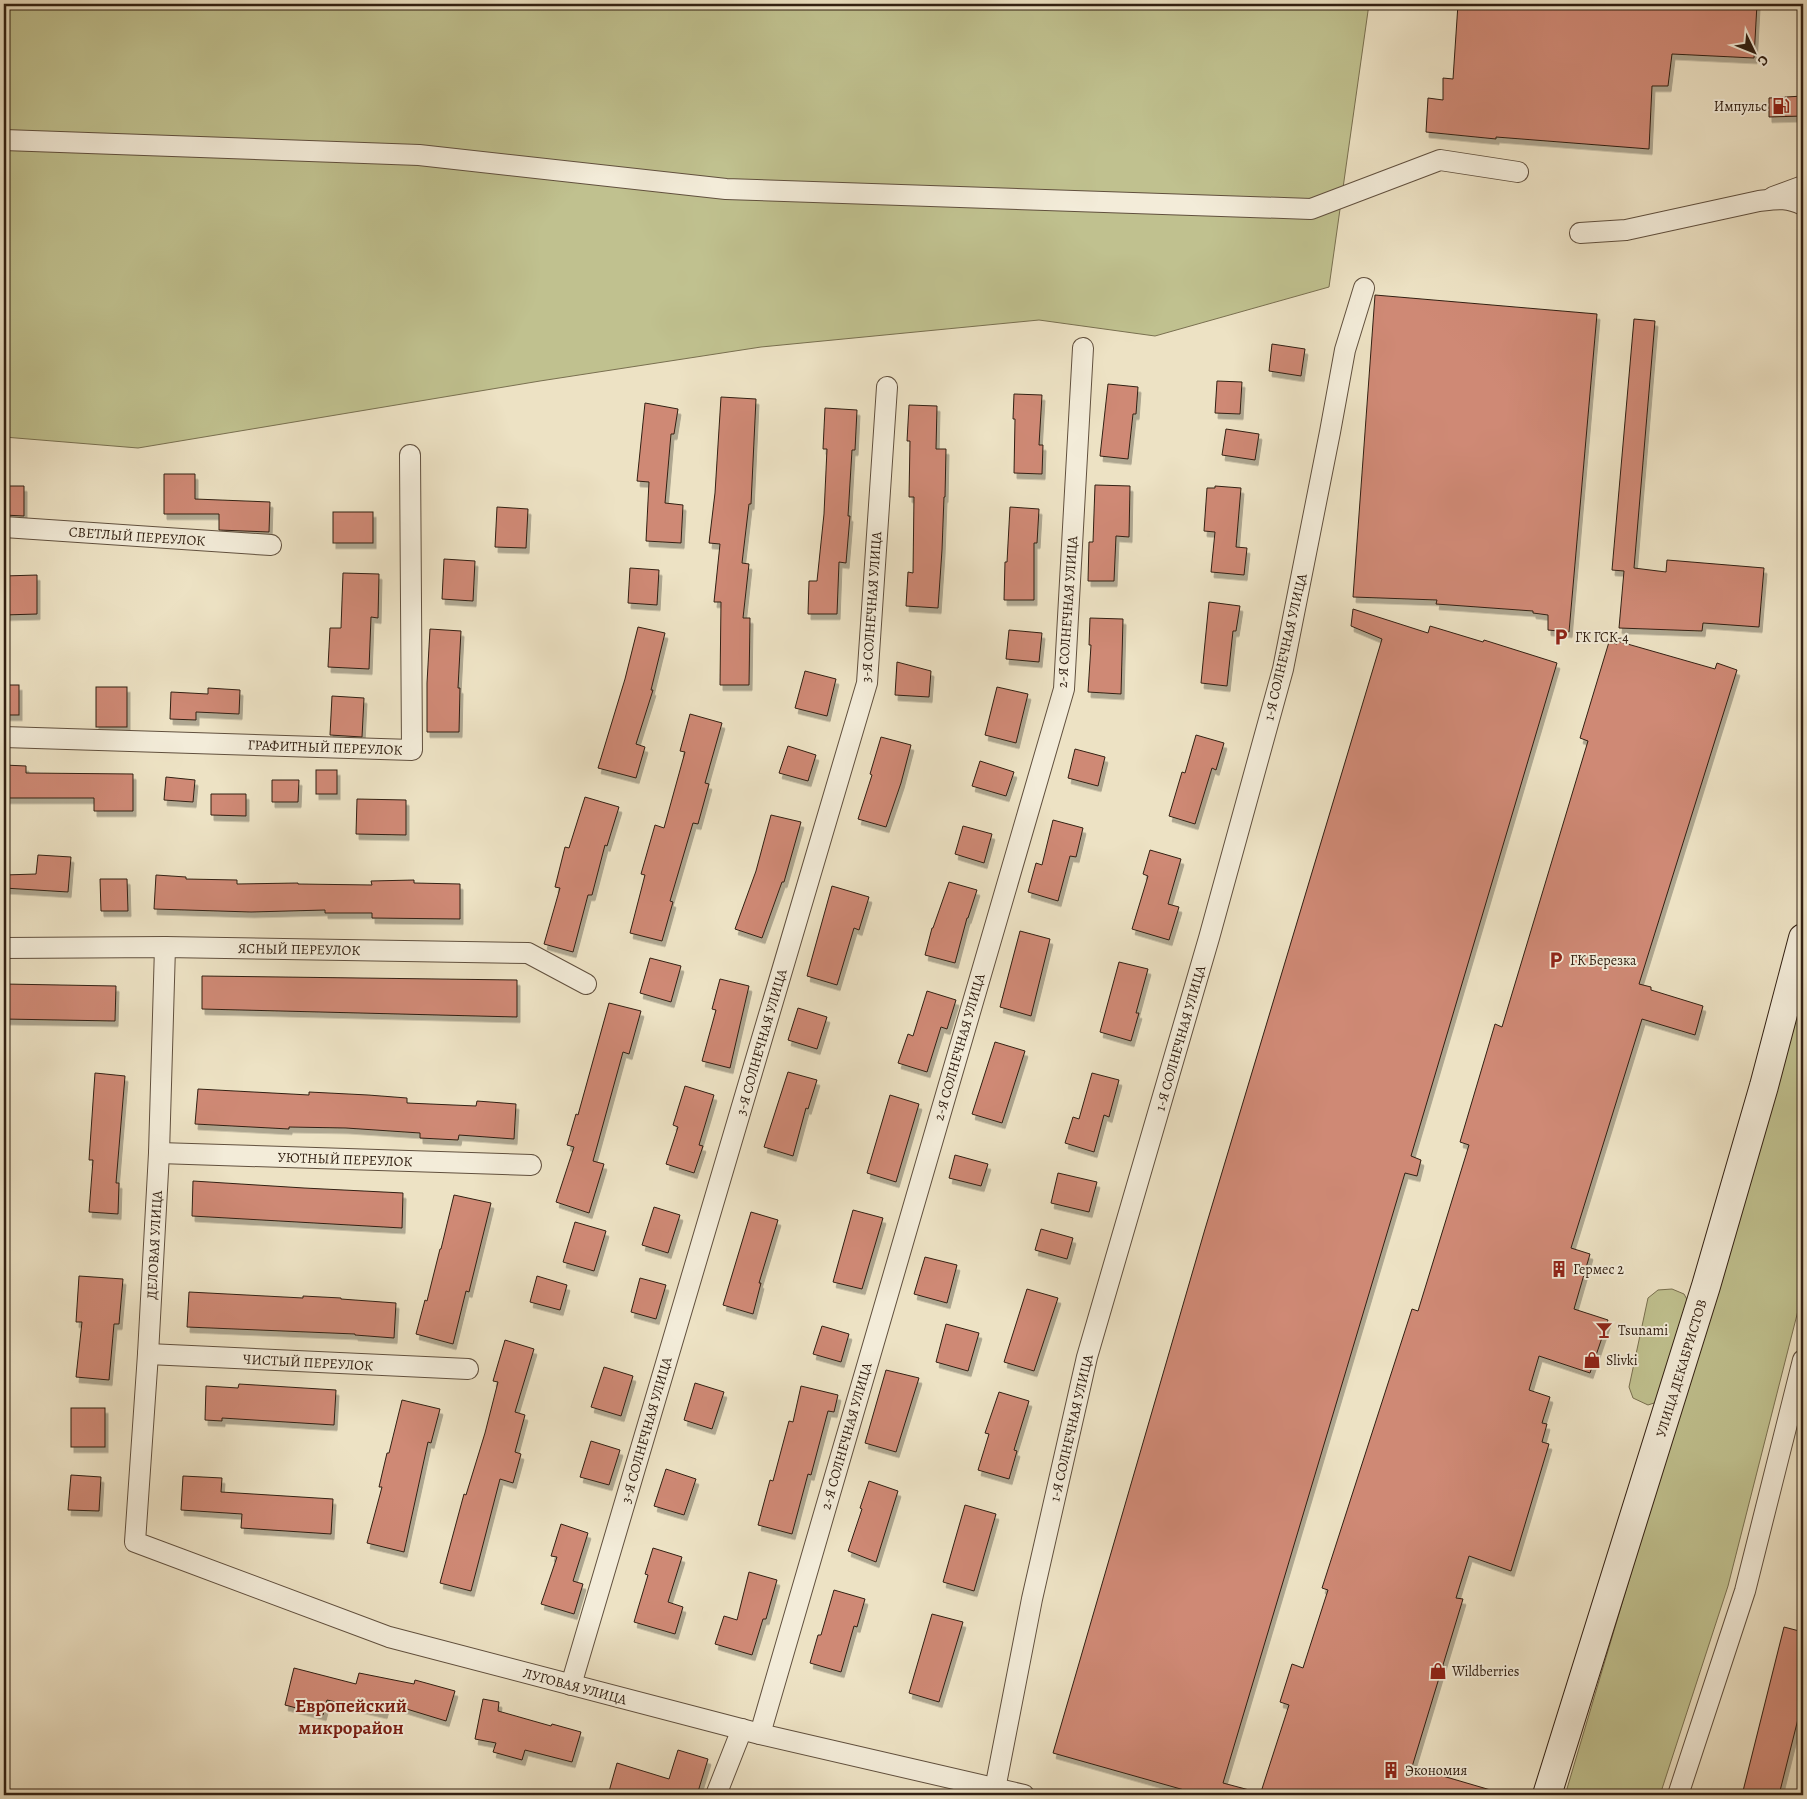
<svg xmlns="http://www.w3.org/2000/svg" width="1807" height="1799" viewBox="0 0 1807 1799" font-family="Alegreya,serif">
  <defs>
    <filter id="shadow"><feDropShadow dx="3" dy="5.5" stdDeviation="0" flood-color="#0004"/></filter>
  </defs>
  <rect width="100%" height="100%" fill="#ede2c4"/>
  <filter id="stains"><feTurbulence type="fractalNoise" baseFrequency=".004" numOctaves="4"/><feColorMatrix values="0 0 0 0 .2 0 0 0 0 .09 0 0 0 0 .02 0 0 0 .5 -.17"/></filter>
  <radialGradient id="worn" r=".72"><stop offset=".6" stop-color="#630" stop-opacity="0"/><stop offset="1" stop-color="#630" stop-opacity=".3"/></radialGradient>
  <g fill="#c0c18f" stroke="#797050">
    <path d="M4 4H1369L1329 287 1155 336 1039 320 761 347 540 381 138 448 4 437Z"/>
    <path d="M1803 995V1291L1728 1586 1660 1795H1575L1566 1792Z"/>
    <path d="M1672 1289 1684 1294 1689 1303 1661 1396 1654 1403 1648 1405 1633 1398 1629 1387 1648 1298 1658 1290Z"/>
  </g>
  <g fill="#cf8975" stroke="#322012" filter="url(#shadow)">
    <path d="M1458 4H1757L1754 58 1672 54 1668 86H1652L1649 149 1496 137V139L1426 132 1428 98 1443 100V78L1453 79Z"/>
    <path d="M1803 96V116L1769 117V98Z"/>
    <path d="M1375 295 1597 314 1569 632 1548 630V615L1533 613V611L1436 604 1437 600 1353 597Z"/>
    <path d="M1634 319 1655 321 1634 568 1666 572 1667 560 1764 568 1759 627 1703 623 1702 631 1619 628 1624 571 1612 570Z"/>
    <path d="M1272 344 1305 349 1301 376 1269 371Z"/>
    <path d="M1217 381 1242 382 1240 414 1215 413Z"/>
    <path d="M1108 384 1138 387 1136 414H1133L1128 459 1100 456Z"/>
    <path d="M1014 394 1042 395 1039 445H1043L1042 474 1014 473 1015 419H1013Z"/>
    <path d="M721 397 756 399 751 504H749L742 563 749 564 743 618H750L749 685H720L721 602H714L720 544 709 543 715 493Z"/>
    <path d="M645 403 678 409 674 434H671L665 503 683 505 681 543 646 541 649 482 637 481Z"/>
    <path d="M909 405 937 406 936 449H946L945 497H944L942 550 938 608 906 606 908 572 913 573 914 497H909L910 441H907Z"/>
    <path d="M825 408 857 410 855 450H852L848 516H850L846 563 839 562 837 614H808L809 581H817L824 514 827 449H823Z"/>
    <path d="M1226 429 1259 434 1255 460 1222 455Z"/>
    <path d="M164 474H195V499L270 502 269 532 219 530V514H164Z"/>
    <path d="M1095 485 1130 486 1129 537 1116 536 1114 581H1088L1089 542H1093Z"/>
    <path d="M4 486H24V516L4 515Z"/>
    <path d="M1215 486 1241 488 1236 547 1247 548 1244 575 1211 572 1215 532 1204 531 1207 488H1215Z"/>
    <path d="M497 507 528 509 526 548 495 547Z"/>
    <path d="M1010 507 1039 509 1037 543H1034V600H1004L1005 562H1007Z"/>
    <rect x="333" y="512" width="40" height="31"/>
    <path d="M444 559 475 561 473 601 442 599Z"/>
    <path d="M630 568 659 570 657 605 628 603Z"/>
    <path d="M343 573 379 574 378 618 371 617 369 669 328 667 330 628H341Z"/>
    <path d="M37 575V614L4 615V576Z"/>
    <path d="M1209 602 1240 606 1236 631H1233L1227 686 1201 683Z"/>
    <path d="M1353 609 1428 633 1430 626 1483 642 1484 640 1557 663 1411 1156 1421 1160 1417 1176 1405 1173 1223 1783 1253 1791 1252 1795H1202L1053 1753 1205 1229 1382 639 1351 626Z"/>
    <path d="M1090 618 1123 619 1121 694 1088 692 1091 645H1089Z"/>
    <path d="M638 627 665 633 651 690H653L636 744 645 747 636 778 598 768 625 679Z"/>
    <path d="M430 629 461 631 458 688H460L459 732H427V683Z"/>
    <path d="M1009 630 1042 633 1039 662 1006 659Z"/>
    <path d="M1617 641 1715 669 1717 663 1737 670 1639 984 1651 987V990L1703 1006 1695 1035 1642 1019 1571 1248 1590 1254 1574 1309 1608 1320 1590 1373 1539 1356 1529 1390 1550 1397 1542 1423 1547 1424 1542 1442 1549 1444 1511 1571 1469 1556 1456 1598 1463 1599 1412 1767 1494 1791 1493 1795H1260L1289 1705 1280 1702 1292 1664 1303 1668 1328 1590 1322 1588 1412 1309 1418 1311 1469 1145 1460 1142 1495 1024 1502 1027 1588 741 1580 738 1609 642 1617 644Z"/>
    <path d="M897 662 931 671 929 697 895 695Z"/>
    <path d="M805 671 836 679 827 716 795 708Z"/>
    <rect x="4" y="685" width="15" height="30"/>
    <rect x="96" y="687" width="31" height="40"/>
    <path d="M997 687 1028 694 1016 743 985 735Z"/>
    <path d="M208 688 240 690 239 714 196 712V720L170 719 171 692 208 694Z"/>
    <path d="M332 696 364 698 362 737 330 735Z"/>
    <path d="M690 714 722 723 705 783 709 784 698 824 693 823 670 901 673 902 662 941 630 933 645 875 641 874 655 825 664 828 685 752 680 751Z"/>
    <path d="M1196 735 1224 743 1216 770 1212 768 1195 824 1169 816 1182 772 1185 773Z"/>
    <path d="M881 737 911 745 901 783 886 827 858 819 872 775 870 774Z"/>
    <path d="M788 746 816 755 808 781 779 773Z"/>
    <path d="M1075 749 1105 757 1098 786 1068 778Z"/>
    <path d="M980 761 1014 772 1006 796 972 786Z"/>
    <path d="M4 765 26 766V773L133 774V811H94V798H4Z"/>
    <rect x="316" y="770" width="21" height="24"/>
    <path d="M166 777 195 780 193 802 164 800Z"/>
    <path d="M272 780H299L298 802H272Z"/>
    <path d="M211 794H246V816L211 815Z"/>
    <path d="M585 797 619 807 607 846 605 845 592 895H588L573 952 544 944 560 888 555 887 565 847 569 848Z"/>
    <path d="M357 799 406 800V835L356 834Z"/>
    <path d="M771 815 801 822 784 882H782L762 938 735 929 756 871Z"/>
    <path d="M1053 820 1083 828 1076 857 1070 856 1058 901 1028 892 1036 863 1042 865Z"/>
    <path d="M963 826 992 834 984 863 955 854Z"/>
    <path d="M1150 850 1181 859 1168 904 1179 907 1169 940 1132 929 1148 876 1143 874Z"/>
    <path d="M38 855 71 857 68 892 4 888V875L36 874Z"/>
    <path d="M156 875 186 877V879L237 880V884L298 883V884L372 885 371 881 414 880V883L460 884V919L372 918V913H325V910L251 912 154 909Z"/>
    <path d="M100 879H127L128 911H101Z"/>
    <path d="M949 882 977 890 968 918H967L955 963 925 955 932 928H933Z"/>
    <path d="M832 886 869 897 859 930 854 928 837 985 807 976Z"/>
    <path d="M1020 931 1050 939 1031 1016 1000 1007Z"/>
    <path d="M650 958 681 966 671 1002 640 993Z"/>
    <path d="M1119 962 1148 969 1136 1013H1139L1131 1041 1100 1032Z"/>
    <path d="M202 976 517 980V1017L202 1009Z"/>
    <path d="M720 979 749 986 730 1068 702 1061 716 1010 712 1009Z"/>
    <path d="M4 984 116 986 115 1021 4 1019Z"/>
    <path d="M927 991 956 1000 947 1029 941 1027 927 1072 898 1063 908 1034 913 1036Z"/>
    <path d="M609 1003 641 1011 629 1054 623 1052 593 1161 604 1164 589 1213 556 1202 574 1147 567 1145 576 1114 578 1115Z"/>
    <path d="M798 1008 827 1017 817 1049 788 1040Z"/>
    <path d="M995 1042 1025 1051 1002 1123 972 1114Z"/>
    <path d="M788 1072 817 1080 808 1109 806 1108 793 1156 764 1147Z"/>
    <path d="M95 1073 125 1076 116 1183H119L118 1214 89 1212 93 1160H89Z"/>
    <path d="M1092 1073 1119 1080 1109 1117 1104 1115 1094 1152 1065 1143 1073 1117 1079 1119Z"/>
    <path d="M685 1086 714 1095 699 1145 703 1146 694 1173 666 1164 678 1127 673 1125Z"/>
    <path d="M198 1089 309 1095V1092L368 1095 407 1098V1103L476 1106 477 1101 516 1104 514 1139 459 1135 458 1140 420 1138V1133L346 1128 289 1127V1129L195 1124Z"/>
    <path d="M890 1095 919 1104 896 1182 867 1173Z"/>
    <path d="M955 1155 988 1164 981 1186 949 1178Z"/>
    <path d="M1058 1173 1097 1182 1089 1212 1051 1203Z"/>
    <path d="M193 1181 304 1188 403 1193 402 1228 192 1216Z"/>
    <path d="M454 1195 491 1203 469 1292 466 1291 453 1344 416 1334 425 1300 427 1301 440 1249H441Z"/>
    <path d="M654 1207 680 1215 668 1253 642 1245Z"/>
    <path d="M853 1210 883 1218 862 1289 833 1282Z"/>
    <path d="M751 1212 778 1220 759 1283H761L753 1314 723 1305Z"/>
    <path d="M575 1222 606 1231 594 1271 563 1262Z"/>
    <path d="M1041 1229 1073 1238 1067 1259 1035 1250Z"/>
    <path d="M925 1257 957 1265 947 1303 914 1294Z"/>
    <path d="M79 1276 123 1279 119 1324H114L109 1380 76 1377 82 1322H76Z"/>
    <path d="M537 1276 567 1285 560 1310 530 1302Z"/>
    <path d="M640 1278 666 1285 656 1319 631 1312Z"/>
    <path d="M1027 1289 1058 1298 1034 1371 1004 1362Z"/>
    <path d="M189 1292 303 1298V1296L341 1298V1299L396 1303 394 1338 355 1335V1334L187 1327Z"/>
    <path d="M946 1324 979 1333 968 1371 936 1362Z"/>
    <path d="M822 1326 849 1334 841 1362 813 1354Z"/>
    <path d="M505 1340 534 1349 515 1412 525 1415 515 1452 521 1454 513 1483 500 1479 471 1591 440 1583 464 1494 466 1495 485 1433 498 1382 493 1381Z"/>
    <path d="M604 1367 633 1376 621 1416 591 1407Z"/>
    <path d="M886 1370 919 1378 896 1452 865 1443Z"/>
    <path d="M695 1383 724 1392 712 1429 684 1420Z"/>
    <path d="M239 1384 336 1390 334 1425 222 1418V1421L205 1420 206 1386 238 1388Z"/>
    <path d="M801 1386 838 1395 834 1412 828 1411 811 1475 808 1474 792 1534 758 1525 770 1480 773 1481 789 1421 793 1422Z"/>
    <path d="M999 1392 1029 1401 1014 1450 1017 1451 1009 1479 978 1470 989 1434 985 1433Z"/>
    <path d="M402 1400 440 1409 431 1443 428 1442 404 1552 367 1543 382 1487H379L387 1453H389Z"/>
    <rect x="71" y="1408" width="34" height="39"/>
    <path d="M591 1441 620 1450 609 1485 580 1477Z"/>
    <path d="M666 1469 696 1479 684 1515 654 1506Z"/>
    <path d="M71 1475 101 1477 99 1511 68 1510Z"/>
    <path d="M183 1476 222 1478 221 1492 333 1499 331 1534 241 1528 242 1514 181 1510Z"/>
    <path d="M869 1481 898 1491 876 1562 848 1551 862 1509 860 1508Z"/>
    <path d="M965 1505 996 1514 974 1591 943 1582Z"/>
    <path d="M561 1524 588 1533 573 1581 583 1584 574 1614 541 1604 557 1557 551 1556Z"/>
    <path d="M653 1548 682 1557 668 1602 683 1607 675 1634 634 1622 648 1575 645 1574Z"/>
    <path d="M749 1572 777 1580 766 1619H763L752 1655 715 1644 724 1616 737 1620Z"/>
    <path d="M834 1590 865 1599 857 1627 854 1626 841 1672 810 1663 818 1635H821Z"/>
    <path d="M932 1614 963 1622 939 1702 909 1693Z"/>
    <path d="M1784 1627 1803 1632V1699L1779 1795H1742Z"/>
    <path d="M294 1668 356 1684 359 1673 414 1684 415 1680 455 1691 446 1721 387 1703 384 1713 327 1700 323 1715 285 1705Z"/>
    <path d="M483 1699 499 1702 498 1711 551 1726 552 1724 581 1732 572 1762 525 1750 522 1760 493 1752 496 1743 475 1739Z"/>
    <path d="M678 1750 708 1759 697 1795H608L617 1763 669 1779Z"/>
  </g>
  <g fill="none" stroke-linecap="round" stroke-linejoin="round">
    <g stroke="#61503e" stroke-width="22">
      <g id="street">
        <path d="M4 140 419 155 726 189 1311 209 1440 160 1518 172"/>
        <path d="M1773 197 1803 186"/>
        <path d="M1580 233 1626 230 1759 201C1777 199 1787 197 1803 205"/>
        <path d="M4 527 271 545"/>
        <path d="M4 737 412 750 410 455"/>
        <path d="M165 947 159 1153 148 1354 135 1542 389 1637 760 1734 1024 1795"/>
        <path d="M4 948 165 947 528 953 586 984"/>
        <path d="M159 1153 531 1165"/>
        <path d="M148 1354 468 1369"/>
        <path d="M571 1685 867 683 887 387"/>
        <path d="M760 1734 1064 689 1083 348"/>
        <path d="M995 1789 1032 1599 1087 1357 1209 938 1283 669 1330 432 1345 350 1364 288"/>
        <path d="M716 1795 742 1729"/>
        <path d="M1678 1795 1745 1591 1803 1360"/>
      </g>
    </g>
    <g stroke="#322012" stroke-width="30">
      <path id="secondary" d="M1547 1795 1706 1286 1764 1086 1803 938"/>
    </g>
    <use href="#street" stroke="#f3ecd9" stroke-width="20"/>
    <use href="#secondary" stroke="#f3ecd9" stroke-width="28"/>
  </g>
  <defs>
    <g id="fuel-bare" transform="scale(1.35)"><path d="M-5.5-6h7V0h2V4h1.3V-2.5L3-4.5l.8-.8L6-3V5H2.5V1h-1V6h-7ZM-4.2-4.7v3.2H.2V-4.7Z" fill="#8f2418" stroke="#f3ecd9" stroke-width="2.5" paint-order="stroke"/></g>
    <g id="parking-bare" transform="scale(1.35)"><path d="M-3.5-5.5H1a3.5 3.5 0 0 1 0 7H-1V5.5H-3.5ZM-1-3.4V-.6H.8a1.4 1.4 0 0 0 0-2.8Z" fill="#8f2418" stroke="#f3ecd9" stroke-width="2.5" paint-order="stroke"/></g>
    <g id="building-bare" transform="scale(1.35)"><path d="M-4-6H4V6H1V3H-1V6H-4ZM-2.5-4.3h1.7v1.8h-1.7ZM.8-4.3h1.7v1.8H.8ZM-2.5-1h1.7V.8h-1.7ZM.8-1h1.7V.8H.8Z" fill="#8f2418" stroke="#f3ecd9" stroke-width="2.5" paint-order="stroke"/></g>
    <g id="bar-bare" transform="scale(1.35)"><path d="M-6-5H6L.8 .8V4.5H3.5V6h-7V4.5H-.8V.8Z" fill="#8f2418" stroke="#f3ecd9" stroke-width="2.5" paint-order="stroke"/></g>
    <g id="shop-bare" transform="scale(1.35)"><path d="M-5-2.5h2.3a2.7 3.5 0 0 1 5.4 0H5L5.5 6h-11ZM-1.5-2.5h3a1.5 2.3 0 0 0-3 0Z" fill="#8f2418" stroke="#f3ecd9" stroke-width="2.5" paint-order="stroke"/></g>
  </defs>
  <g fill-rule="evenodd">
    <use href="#fuel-bare" x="1781" y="106"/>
    <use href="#parking-bare" x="1561" y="637"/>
    <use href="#parking-bare" x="1556" y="960"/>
    <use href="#building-bare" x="1559" y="1269"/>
    <use href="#bar-bare" x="1604" y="1330"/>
    <use href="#shop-bare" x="1592" y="1360"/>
    <use href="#shop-bare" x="1438" y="1671"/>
    <use href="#building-bare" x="1391" y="1770"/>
  </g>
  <g text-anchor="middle" stroke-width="4" stroke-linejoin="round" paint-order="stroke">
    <g font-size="14" fill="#322012" stroke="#f3ecd9" text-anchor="start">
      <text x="1767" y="111" text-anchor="end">Импульс</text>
      <text x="1575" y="642">ГК ГСК-4</text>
      <text x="1570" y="965">ГК Березка</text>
      <text x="1573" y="1274">Гермес 2</text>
      <text x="1618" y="1335">Tsunami</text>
      <text x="1606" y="1365">Slivki</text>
      <text x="1452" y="1676">Wildberries</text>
      <text x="1405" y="1775">Экономия</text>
    </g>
    <g font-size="14" fill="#322012" stroke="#f3ecd9">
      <text transform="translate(137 536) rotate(4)" y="5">СВЕТЛЫЙ ПЕРЕУЛОК</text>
      <text transform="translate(871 607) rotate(-86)" y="5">3-Я СОЛНЕЧНАЯ УЛИЦА</text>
      <text transform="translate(1067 612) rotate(-86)" y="5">2-Я СОЛНЕЧНАЯ УЛИЦА</text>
      <text transform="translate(1285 647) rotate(-77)" y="5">1-Я СОЛНЕЧНАЯ УЛИЦА</text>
      <text transform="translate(325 747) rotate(2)" y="5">ГРАФИТНЫЙ ПЕРЕУЛОК</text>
      <text transform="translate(299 949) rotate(1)" y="5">ЯСНЫЙ ПЕРЕУЛОК</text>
      <text transform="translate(1180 1038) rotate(-74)" y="5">1-Я СОЛНЕЧНАЯ УЛИЦА</text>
      <text transform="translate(761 1042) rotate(-74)" y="5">3-Я СОЛНЕЧНАЯ УЛИЦА</text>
      <text transform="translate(959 1047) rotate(-74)" y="5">2-Я СОЛНЕЧНАЯ УЛИЦА</text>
      <text transform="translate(345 1159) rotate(2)" y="5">УЮТНЫЙ ПЕРЕУЛОК</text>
      <text transform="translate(154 1245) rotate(-87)" y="5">ДЕЛОВАЯ УЛИЦА</text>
      <text transform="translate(308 1362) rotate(3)" y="5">ЧИСТЫЙ ПЕРЕУЛОК</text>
      <text transform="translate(1681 1368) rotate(-73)" y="5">УЛИЦА ДЕКАБРИСТОВ</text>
      <text transform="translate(1071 1428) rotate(-77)" y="5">1-Я СОЛНЕЧНАЯ УЛИЦА</text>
      <text transform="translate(646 1430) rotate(-74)" y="5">3-Я СОЛНЕЧНАЯ УЛИЦА</text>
      <text transform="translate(846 1436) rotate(-74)" y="5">2-Я СОЛНЕЧНАЯ УЛИЦА</text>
      <text transform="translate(575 1686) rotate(15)" y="5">ЛУГОВАЯ УЛИЦА</text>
    </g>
    <g font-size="19" font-weight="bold" fill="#7a1f14" stroke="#f3ecd9">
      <text x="351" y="1712">Европейский<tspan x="351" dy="22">микрорайон</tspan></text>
    </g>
  </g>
  <rect width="1807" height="1799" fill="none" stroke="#ede2c4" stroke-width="20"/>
  <rect x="5" y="5" width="1797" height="1789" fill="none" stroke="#322012" stroke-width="2.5"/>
  <rect x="10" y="10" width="1787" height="1779" fill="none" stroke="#322012"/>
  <g transform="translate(1754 52) rotate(133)" stroke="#f3ecd9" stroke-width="4" paint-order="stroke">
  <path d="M0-4L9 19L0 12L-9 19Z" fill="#322012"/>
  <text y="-8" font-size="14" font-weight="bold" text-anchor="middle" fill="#322012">С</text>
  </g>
  <rect width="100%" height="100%" filter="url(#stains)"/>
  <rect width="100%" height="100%" fill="url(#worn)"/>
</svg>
